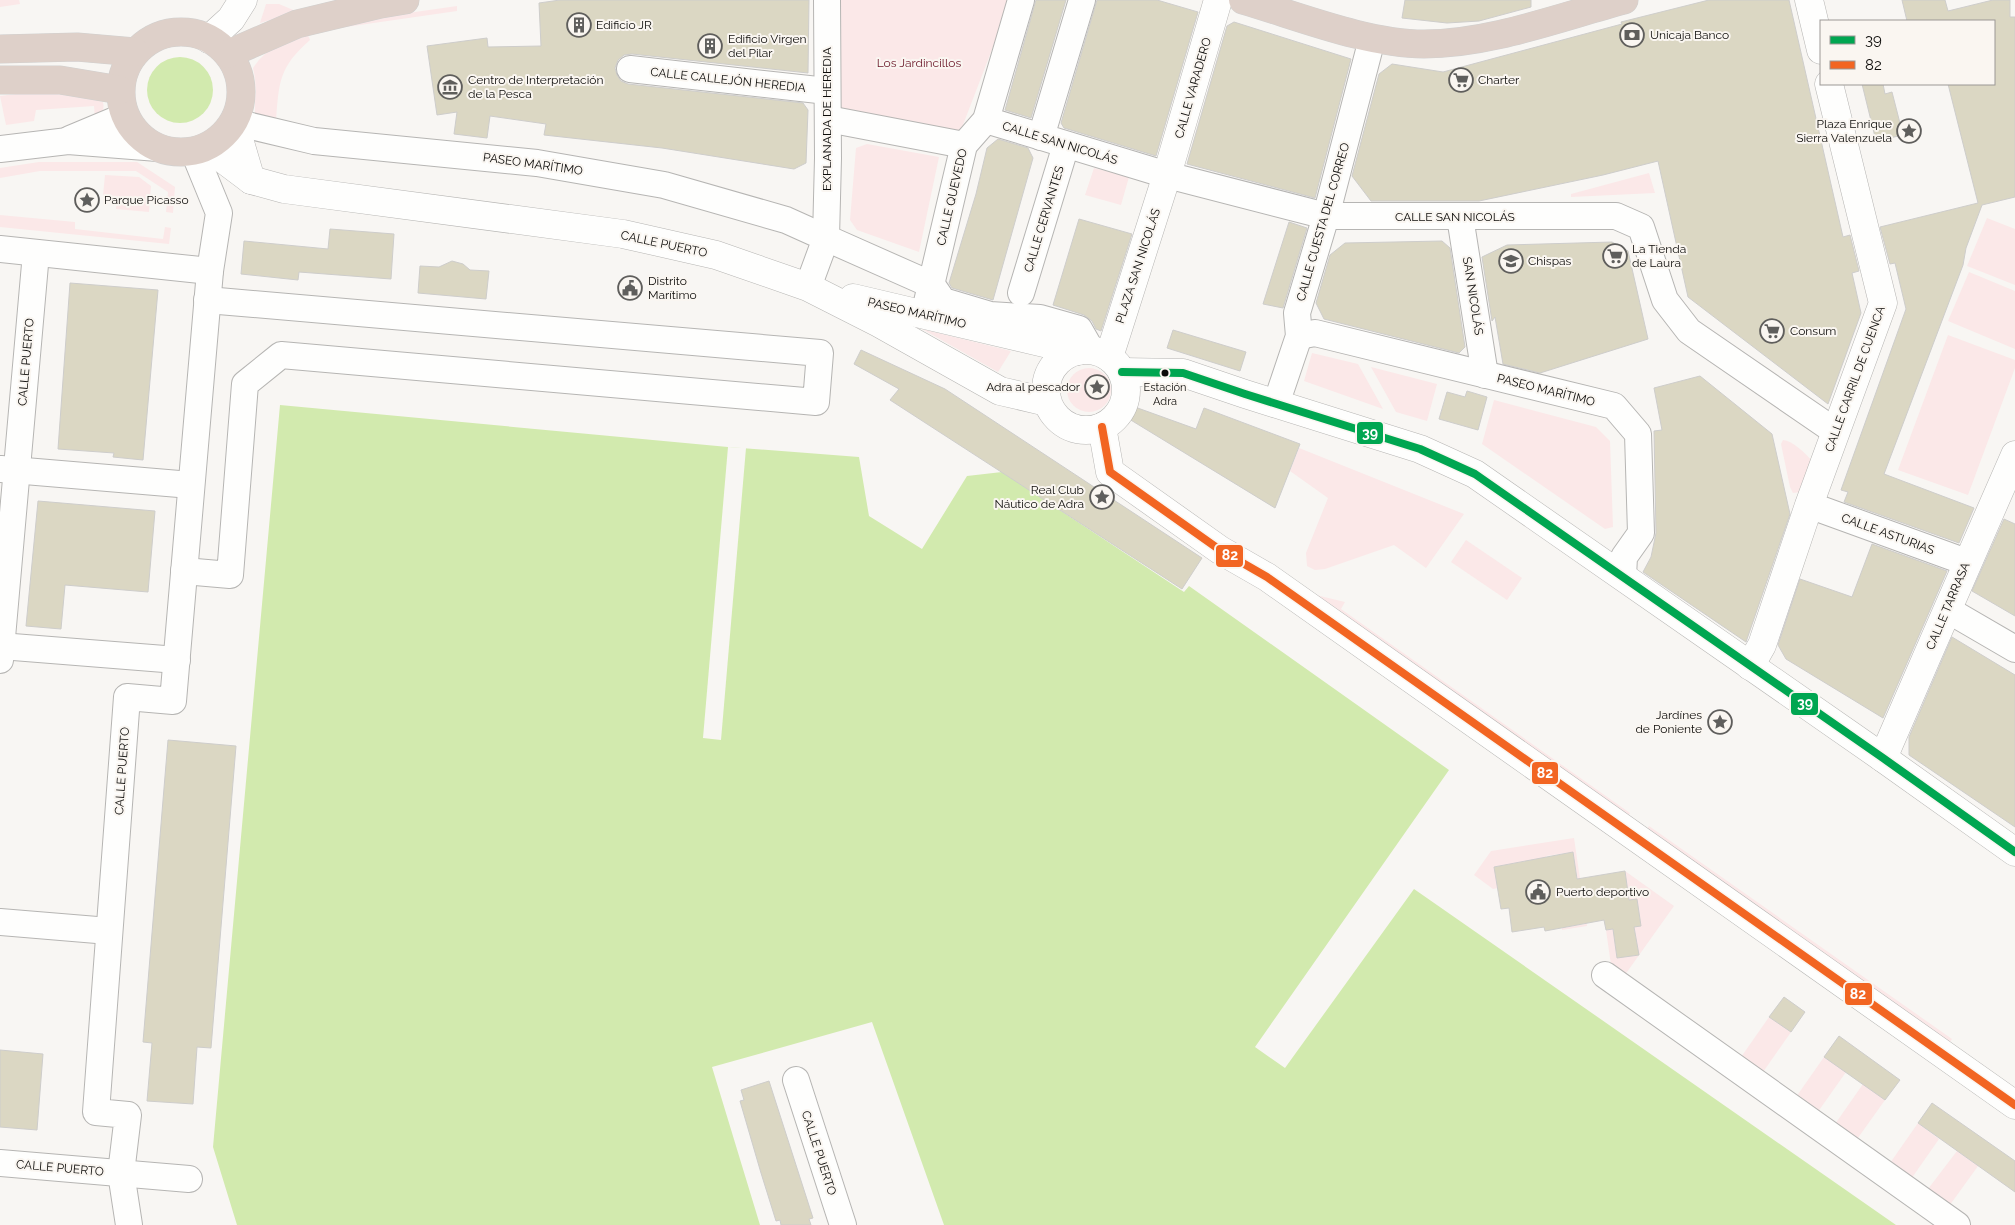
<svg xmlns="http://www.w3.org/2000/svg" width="2015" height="1225" viewBox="0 0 2015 1225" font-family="Raleway,sans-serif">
  <rect width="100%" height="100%" fill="#f8f6f3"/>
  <g fill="#fbe8e8">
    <path d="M0 0H19L20 4 0 7Z"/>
    <path d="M840 0H1011L961 130 957 135 839 113Z"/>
    <path d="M266 4H279L298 12 260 23Z"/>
    <path d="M457 6V11L325 30 324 25Z"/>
    <path d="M306 30 310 40C279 67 279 82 276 121L255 117C254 98 258 88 253 68 265 49 287 38 306 30Z"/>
    <path d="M39 91 95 100 103 102C105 111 101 113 95 118L94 106 36 110 34 121 6 125 0 96Z"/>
    <path d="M867 144 939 157 919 252 857 230 850 220 856 148Z"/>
    <path d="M39 162H137L175 187 173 213 166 212 168 192 136 171H40L0 178V168Z"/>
    <path d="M1094 168 1129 177 1121 205 1085 195Z"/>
    <path d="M1649 173 1655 193 1571 197V194Z"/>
    <path d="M105 175 139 177 151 186 149 212 116 209 117 196 103 195Z"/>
    <path d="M0 215 75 222V229L163 239 165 227 171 228 169 244 0 227Z"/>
    <path d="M1987 218 2015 229V285L1967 266Z"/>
    <path d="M1969 272 2015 291V349L1948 321Z"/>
    <path d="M922 329 1011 351 998 372Z"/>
    <path d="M1948 335 2015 360V368L1968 495 1898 470Z"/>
    <path d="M1312 353 1358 364 1383 409 1304 381Z"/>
    <path d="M1371 367 1437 384 1427 421 1396 412Z"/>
    <circle cx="1089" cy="390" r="22"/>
    <path d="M1494 400 1596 427 1610 441 1613 527 1605 529 1482 444Z"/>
    <path d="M1783 440C1793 441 1805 453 1812 461L1801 492 1793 493 1790 487 1781 444Z"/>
    <path d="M1299 448 1464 514 1426 568 1394 545 1325 569 1315 570 1307 566 1306 553 1328 498 1290 471Z"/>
    <path d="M1466 540 1522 578 1507 600 1451 562Z"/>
    <path d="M1316 595 1345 602 1341 609 1630 813 1628 816Z"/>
    <path d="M1649 826 1952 1039 1950 1042 1647 829Z"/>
    <path d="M1574 838 1587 926 1562 930V928L1585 924 1573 852 1546 856 1547 862 1533 860 1494 867 1498 888 1493 889 1474 875 1491 851Z"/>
    <path d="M1625 871 1674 906 1622 979 1612 972 1606 930 1613 929 1617 958 1639 955 1634 927 1641 926 1637 899 1629 900Z"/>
    <path d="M1769 1017 1791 1032 1761 1075 1739 1060Z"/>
    <path d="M1824 1057 1846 1072 1815 1116 1794 1100Z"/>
    <path d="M1863 1084 1885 1100 1855 1142 1833 1127Z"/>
    <path d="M1918 1123 1939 1139 1909 1182 1888 1166Z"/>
    <path d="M1957 1151 1978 1166 1947 1209 1925 1193Z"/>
  </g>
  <g fill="#d2eaae">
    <circle cx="180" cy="90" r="33"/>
    <path d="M280 405 728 447 859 457 869 516 922 549 967 476 1002 472 1184 592 1189 586 1449 770 1255 1047 1285 1068 1414 889 1896 1225H944L872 1022 712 1067 760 1225H237L213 1147Z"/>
  </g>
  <path fill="#f8f6f3" d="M728 447 746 448 721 740 703 738Z"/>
  <g fill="#dbd7c3" stroke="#cecdcb">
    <path d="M560 0H809L808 73 632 54 624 55 618 60 615 68 617 75 621 81 628 84 803 103 808 110 806 163 794 169 662 148 544 135 546 124 490 116 487 138 454 134 457 112 437 115 427 46 487 38 488 47 541 46 539 3Z"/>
    <path d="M1036 0H1066L1031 118 1005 110Z"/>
    <path d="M1097 0H1157L1198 12 1156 156 1064 128 1061 123Z"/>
    <path d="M1405 0H1531V7L1479 21 1447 23 1402 18Z"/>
    <path d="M1709 0H1789L1843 237 1850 235 1859 271 1852 273 1861 313 1828 404 1688 297 1658 161 1603 175 1479 201H1371L1352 176 1379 74 1392 64 1443 72 1622 24 1621 22Z"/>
    <path d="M1902 0H1945L1948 11 1993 0H2010V17H2015V197L1982 205 1966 248 1963 265 1884 474 1974 508 1959 543 1844 502 1848 492 1841 490 1906 309 1895 263 1890 264 1880 227 1978 203 1948 84H1994V21H1907Z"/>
    <path d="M1234 22 1351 59 1315 198 1187 164 1227 26Z"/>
    <path d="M1862 84H1883L1885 94 1892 92 1903 135 1876 141Z"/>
    <path d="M998 139 1028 148 1033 158 993 300 952 288 949 283 976 194 987 148Z"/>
    <path d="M1079 219 1132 234 1101 331 1096 329 1092 321 1084 315 1053 305Z"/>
    <path d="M1289 222 1307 228 1283 308 1263 304Z"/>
    <path d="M330 229 394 234 391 279 299 272 298 280 241 274 244 241 328 249Z"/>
    <path d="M1442 241 1450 248 1465 347 1459 353 1324 319 1316 303 1330 255 1345 243Z"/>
    <path d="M1612 242 1628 251 1648 339 1540 373 1503 364 1495 317 1492 321 1482 257 1507 245Z"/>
    <path d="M452 261 463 264 470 270 489 271 486 299 418 293 420 266 439 267Z"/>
    <path d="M70 283 158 290 143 460 113 457 114 453 58 449Z"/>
    <path d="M1173 330 1246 352 1240 371 1167 348Z"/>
    <path d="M861 350 945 389 1202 558 1182 589 890 400 899 389 854 364Z"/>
    <path d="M1700 376 1772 434 1790 514 1746 642 1643 572 1651 557 1656 533 1654 431 1662 430 1654 388Z"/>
    <path d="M1467 391 1487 397 1478 430 1439 419 1447 392 1465 397Z"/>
    <path d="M1121 402 1196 429 1204 408 1300 444 1275 508 1116 411Z"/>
    <path d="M38 501 155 511 148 592 65 585 61 629 26 626Z"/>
    <path d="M2004 519 2015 524V616L1972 591Z"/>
    <path d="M1872 544 1947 571 1883 718 1786 659 1778 645 1800 579 1852 597Z"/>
    <path d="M1952 637 2015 675V827L1909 755V737Z"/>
    <path d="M168 740 236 746 211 1048 197 1047 193 1104 147 1101 152 1043 143 1042Z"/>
    <path d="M1573 852 1577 879 1625 871 1629 900 1637 899 1641 926 1634 927 1639 955 1617 958 1613 929 1606 930 1604 920 1545 931 1544 927 1512 932 1509 908 1501 909 1494 867Z"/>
    <path d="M1784 997 1805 1012 1791 1032 1769 1017Z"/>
    <path d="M1839 1036 1900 1080 1885 1100 1824 1057Z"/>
    <path d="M0 1050 43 1054 37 1130 0 1127Z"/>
    <path d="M769 1081 813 1218 809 1219 811 1225H781L780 1220 776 1221 761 1173 740 1101 744 1100 741 1090Z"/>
    <path d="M1932 1103 2015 1161V1192L1918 1123Z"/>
  </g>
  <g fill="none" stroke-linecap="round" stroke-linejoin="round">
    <g stroke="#b6b5b3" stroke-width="28">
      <g id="street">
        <path d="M827 0 828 158 826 238 932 285 943 301 990 315 1040 318 1079 329 1091 350"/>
        <path d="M630 69 827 91"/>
        <path d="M828 119 964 145"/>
        <path d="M986 120 1167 175 1326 216H1616L1641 227 1665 300 1689 331 1836 432"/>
        <path d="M234 122 314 141 537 163 664 185 786 220 826 238 808 287"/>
        <path d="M1041 137 1082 0"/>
        <path d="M70 139 125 116"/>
        <path d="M0 149 68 141 158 148"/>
        <path d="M1460 217 1485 375"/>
        <path d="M0 249 210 271"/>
        <path d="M1021 293 1066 145"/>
        <path d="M927 302 964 145 986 120 1021 0"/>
        <path d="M1299 336 1315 333 1614 406 1638 434 1641 533 1624 557 1623 576"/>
        <path d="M1276 404 1299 336 1297 313 1326 216 1372 39"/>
        <path d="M1 469 191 485"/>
        <path d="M1809 505 1966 562"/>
        <path d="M184 571 230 575 245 384 281 355 816 402 820 353 207 300"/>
        <path d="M1948 610 2015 649"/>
        <path d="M0 646 177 660"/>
        <path d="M0 660 36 253"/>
        <path d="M0 922 109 931"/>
        <path d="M1605 975 1957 1225"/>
        <path d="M796 1080 843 1225"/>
        <path d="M0 1163 189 1179"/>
        <path d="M129 1225 121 1173 128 1115 96 1112 127 697 173 701 210 271 219 213 194 152"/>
      </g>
    </g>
    <g stroke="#b6b5b3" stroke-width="29">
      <g id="secondary">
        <path d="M1809 0 1821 50"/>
        <path d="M209 39 231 19 243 0"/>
        <path d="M234 122 251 180"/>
        <path d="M207 147 251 180 284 189 623 234 716 255 808 287 879 323 1000 391 1047 402"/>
        <path d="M853 298 1078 351"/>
        <circle cx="1086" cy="390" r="40"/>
        <path d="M1109 357 1167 175 1218 0"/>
        <path d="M1122 372 1183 373 1245 394 1420 449 1475 474 1883 758 2015 852"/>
        <path d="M1102 427 1110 472 1220 550 1267 577 2015 1105"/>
        <path d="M1750 666 1762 645 1809 505 1883 303 1829 84"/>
        <path d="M1883 758C1927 657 1970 556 2015 455"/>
      </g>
    </g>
    <g stroke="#d1d0cf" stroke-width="29">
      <g id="highway">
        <path d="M1243 0C1298 16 1367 44 1424 44 1490 44 1560 17 1624 0"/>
        <circle cx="181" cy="92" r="60"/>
        <path d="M0 49 77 47 135 52"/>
        <path d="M228 54 297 24 381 4 405 0"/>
        <path d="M0 80H60L120 90"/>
      </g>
    </g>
    <use href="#street" stroke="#fefefd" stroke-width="26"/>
    <use href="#secondary" stroke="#fefefd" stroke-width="28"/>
    <use href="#highway" stroke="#ded0c9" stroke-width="28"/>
    <g stroke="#faf6f1" stroke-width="11">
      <path id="bus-1" d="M1122 372 1183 373 1245 394 1420 449 1475 474 1883 758 2015 852"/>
    </g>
    <g stroke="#faf6f1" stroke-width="11">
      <path id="bus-2" d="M1102 427 1110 472 1220 550 1267 577 2015 1105"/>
    </g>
    <use href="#bus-1" stroke="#00a651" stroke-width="8"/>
    <use href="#bus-2" stroke="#f26522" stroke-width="8"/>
  </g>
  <defs>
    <g id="building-ring" transform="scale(1.25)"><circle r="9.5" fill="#faf6f1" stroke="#5f5e5c" stroke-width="1.5"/><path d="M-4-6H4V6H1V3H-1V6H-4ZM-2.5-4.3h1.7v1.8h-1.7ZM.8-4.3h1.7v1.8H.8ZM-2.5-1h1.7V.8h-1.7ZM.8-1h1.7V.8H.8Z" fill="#5f5e5c"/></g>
    <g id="bank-ring" transform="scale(1.25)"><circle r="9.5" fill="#faf6f1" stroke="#5f5e5c" stroke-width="1.5"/><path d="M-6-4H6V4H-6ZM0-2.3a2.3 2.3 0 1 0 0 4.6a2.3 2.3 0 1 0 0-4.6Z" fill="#5f5e5c"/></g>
    <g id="supermarket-ring" transform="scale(1.25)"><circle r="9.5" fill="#faf6f1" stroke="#5f5e5c" stroke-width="1.5"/><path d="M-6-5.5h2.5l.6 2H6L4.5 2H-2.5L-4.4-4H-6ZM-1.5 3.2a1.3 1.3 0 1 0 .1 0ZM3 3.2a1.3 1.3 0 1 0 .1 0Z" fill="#5f5e5c"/></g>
    <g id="museum-ring" transform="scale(1.25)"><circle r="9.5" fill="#faf6f1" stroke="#5f5e5c" stroke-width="1.5"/><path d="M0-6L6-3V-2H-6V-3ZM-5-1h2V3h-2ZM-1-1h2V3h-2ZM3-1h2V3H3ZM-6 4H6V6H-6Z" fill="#5f5e5c"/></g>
    <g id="sight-ring" transform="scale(1.25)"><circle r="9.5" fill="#faf6f1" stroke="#5f5e5c" stroke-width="1.5"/><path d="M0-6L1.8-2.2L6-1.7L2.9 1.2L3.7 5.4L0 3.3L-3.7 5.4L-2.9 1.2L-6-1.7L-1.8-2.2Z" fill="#5f5e5c"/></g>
    <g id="school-ring" transform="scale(1.25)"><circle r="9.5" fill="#faf6f1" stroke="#5f5e5c" stroke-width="1.5"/><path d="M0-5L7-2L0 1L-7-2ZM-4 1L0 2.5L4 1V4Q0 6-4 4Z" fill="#5f5e5c"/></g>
    <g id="civic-ring" transform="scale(1.25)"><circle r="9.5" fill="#faf6f1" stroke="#5f5e5c" stroke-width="1.5"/><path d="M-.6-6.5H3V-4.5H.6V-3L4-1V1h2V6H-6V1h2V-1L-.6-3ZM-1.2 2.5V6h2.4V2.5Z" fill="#5f5e5c"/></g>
  </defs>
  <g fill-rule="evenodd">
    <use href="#building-ring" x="579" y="25"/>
    <use href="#bank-ring" x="1632" y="35"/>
    <use href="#building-ring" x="710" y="46"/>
    <use href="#supermarket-ring" x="1461" y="80"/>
    <use href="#museum-ring" x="450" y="87"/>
    <use href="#sight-ring" x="1909" y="131"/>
    <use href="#sight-ring" x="87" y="200"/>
    <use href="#supermarket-ring" x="1615" y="256"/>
    <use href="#school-ring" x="1511" y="261"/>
    <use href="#civic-ring" x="630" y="288"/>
    <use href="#supermarket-ring" x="1772" y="331"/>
    <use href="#sight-ring" x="1097" y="387"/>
    <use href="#sight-ring" x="1102" y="497"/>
    <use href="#sight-ring" x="1720" y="722"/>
    <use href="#civic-ring" x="1538" y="892"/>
  </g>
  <circle fill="#0d0c0a" stroke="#faf6f1" stroke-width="2" cx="1165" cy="373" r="4.5"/>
  <g text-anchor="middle" stroke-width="4" stroke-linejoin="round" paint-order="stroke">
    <g font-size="11" fill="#0d0c0a" stroke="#faf6f1">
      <text x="1165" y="391">Estación<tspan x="1165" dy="14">Adra</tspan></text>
    </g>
    <g font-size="12" fill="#0d0c0a" stroke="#faf6f1" text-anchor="start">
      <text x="596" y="29">Edificio JR</text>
      <text x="1650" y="39">Unicaja Banco</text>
      <text x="728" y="43">Edificio Virgen<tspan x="728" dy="14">del Pilar</tspan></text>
      <text x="468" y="84">Centro de Interpretación<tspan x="468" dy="14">de la Pesca</tspan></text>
      <text x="1478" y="84">Charter</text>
      <text x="1892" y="128" text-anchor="end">Plaza Enrique<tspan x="1892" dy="14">Sierra Valenzuela</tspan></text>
      <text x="104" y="204">Parque Picasso</text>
      <text x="1632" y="253">La Tienda<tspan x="1632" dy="14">de Laura</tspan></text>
      <text x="1528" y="265">Chispas</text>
      <text x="648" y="285">Distrito<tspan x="648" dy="14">Marítimo</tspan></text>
      <text x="1790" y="335">Consum</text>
      <text x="1080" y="391" text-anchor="end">Adra al pescador</text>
      <text x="1084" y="494" text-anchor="end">Real Club<tspan x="1084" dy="14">Náutico de Adra</tspan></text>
      <text x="1702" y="719" text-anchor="end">Jardínes<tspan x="1702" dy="14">de Poniente</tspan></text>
      <text x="1556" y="896">Puerto deportivo</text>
    </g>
    <g font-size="12" fill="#6b1728" stroke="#faf6f1">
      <text x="919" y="67">Los Jardincillos</text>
    </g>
    <g font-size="12" fill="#0d0c0a" stroke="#faf6f1">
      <text transform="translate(728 80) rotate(6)" y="4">CALLE CALLEJÓN HEREDIA</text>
      <text transform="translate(1193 88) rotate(-74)" y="4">CALLE VARADERO</text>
      <text transform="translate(827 119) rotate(-90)" y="4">EXPLANADA DE HEREDIA</text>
      <text transform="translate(1060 143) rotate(17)" y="4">CALLE SAN NICOLÁS</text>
      <text transform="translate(533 164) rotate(8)" y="4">PASEO MARÍTIMO</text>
      <text transform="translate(952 197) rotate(-77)" y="4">CALLE QUEVEDO</text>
      <text x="1455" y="221">CALLE SAN NICOLÁS</text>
      <text transform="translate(1044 219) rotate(-73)" y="4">CALLE CERVANTES</text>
      <text transform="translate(1323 222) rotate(-74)" y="4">CALLE CUESTA DEL CORREO</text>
      <text transform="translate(664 244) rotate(12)" y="4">CALLE PUERTO</text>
      <text transform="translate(1138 266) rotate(-72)" y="4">PLAZA SAN NICOLÁS</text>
      <text transform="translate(1473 296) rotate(81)" y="4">SAN NICOLÁS</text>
      <text transform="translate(917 313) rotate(13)" y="4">PASEO MARÍTIMO</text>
      <text transform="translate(26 362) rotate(-85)" y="4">CALLE PUERTO</text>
      <text transform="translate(1855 379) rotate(-70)" y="4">CALLE CARRIL DE CUENCA</text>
      <text transform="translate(1546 390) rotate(14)" y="4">PASEO MARÍTIMO</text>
      <text transform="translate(1888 534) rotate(20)" y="4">CALLE ASTURIAS</text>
      <text transform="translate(1948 606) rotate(-67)" y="4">CALLE TARRASA</text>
      <text transform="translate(122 771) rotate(-86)" y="4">CALLE PUERTO</text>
      <text transform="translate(819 1153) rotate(72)" y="4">CALLE PUERTO</text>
      <text transform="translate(60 1168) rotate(5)" y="4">CALLE PUERTO</text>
    </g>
  </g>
  <g stroke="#faf6f1" stroke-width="2">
    <rect x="1356" y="421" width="28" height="24" rx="5" fill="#00a651"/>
    <rect x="1215" y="544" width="29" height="24" rx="5" fill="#f26522"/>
    <rect x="1790" y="692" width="29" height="24" rx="5" fill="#00a651"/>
    <rect x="1531" y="761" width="28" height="24" rx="5" fill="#f26522"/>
    <rect x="1844" y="982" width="29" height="24" rx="5" fill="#f26522"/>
  </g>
  <g font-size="14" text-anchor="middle" font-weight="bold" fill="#fff">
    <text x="1370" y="438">39</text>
    <text x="1230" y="560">82</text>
    <text x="1805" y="708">39</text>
    <text x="1545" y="778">82</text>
    <text x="1858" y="999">82</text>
  </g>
  <rect x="1820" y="20" width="175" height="65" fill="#faf6f1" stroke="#9b9895"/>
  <rect x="1830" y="36" width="25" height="8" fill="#00a651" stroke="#9b9895"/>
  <text x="1865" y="45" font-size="15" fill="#0d0c0a">39</text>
  <rect x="1830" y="61" width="25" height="8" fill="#f26522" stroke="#9b9895"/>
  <text x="1865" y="70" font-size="15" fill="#0d0c0a">82</text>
</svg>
